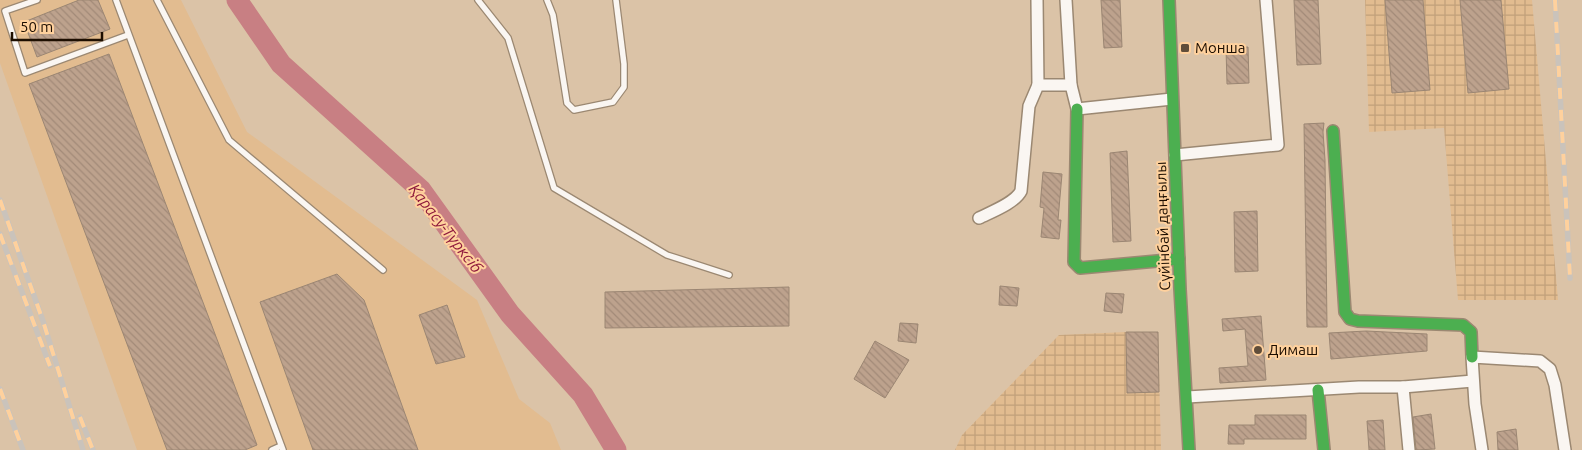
<svg xmlns="http://www.w3.org/2000/svg" width="1582" height="450" viewBox="0 0 1582 450" font-family="Ubuntu,sans-serif">
  <defs>
    <pattern id="industrial-grid" width="8" height="8" patternUnits="userSpaceOnUse" patternTransform="scale(1.25)"><rect width="8" height="8" fill="#e2bc90"/><path d="M0 4h8M4 0v8" fill="none" stroke="#c1a07a"/></pattern>
    <pattern id="building-back-hatch" width="6" height="6" patternUnits="userSpaceOnUse" patternTransform="scale(1.25)"><rect width="6" height="6" fill="#bda28d"/><path d="M-1 5l2 2M0 0l6 6M5-1l2 2" fill="none" stroke="#a28a78"/></pattern>
  </defs>
  <rect width="100%" height="100%" fill="#dbc3a7"/>
  <path fill="#e2bc90" d="M0 0H181L247 132 477 300 519 399 550 423 561 450H137L0 63Z"/>
  <g fill="url(#industrial-grid)">
    <path d="M1365 0H1532L1558 300H1458L1444 128 1369 132Z"/>
    <path d="M1126 332H1158L1161 450H955L962 435 1059 335Z"/>
  </g>
  <g fill="none" stroke-linecap="round" stroke-linejoin="round">
    <path stroke="#c87f83" stroke-width="21" d="M237 0 281 64 421 190 510 314 583 395 616 450"/>
  </g>
  <g fill="url(#building-back-hatch)" stroke="#9b8673">
    <path d="M79 0H98L110 29 37 57 24 22Z"/>
    <path d="M1101 0H1120L1122 47 1104 48Z"/>
    <path d="M1294 0H1318L1321 64 1297 65Z"/>
    <path d="M1385 0H1423L1430 90 1392 93Z"/>
    <path d="M1460 0H1501L1509 89 1468 93Z"/>
    <path d="M1248 47 1249 83 1227 84 1226 48Z"/>
    <path d="M109 54 257 445 245 450H167L29 84Z"/>
    <path d="M1324 123 1323 132 1325 160 1327 327H1307L1304 124Z"/>
    <path d="M1127 151 1131 241 1113 242 1110 153Z"/>
    <path d="M1043 172 1062 174 1058 220H1061L1059 239 1041 237 1044 208 1040 207Z"/>
    <path d="M1257 211 1258 271 1235 272 1234 212Z"/>
    <path d="M337 274 364 300 418 450H313L260 302Z"/>
    <path d="M1000 286 1019 288 1017 306 999 305Z"/>
    <path d="M789 287V326L605 328V292Z"/>
    <path d="M1106 293 1124 294 1122 313 1104 311Z"/>
    <path d="M447 305 465 357 436 364 419 315Z"/>
    <path d="M1261 316 1266 380 1220 383 1219 368 1248 366 1245 329 1223 331 1222 319Z"/>
    <path d="M900 323 918 324 916 343 898 341Z"/>
    <path d="M1366 331 1427 334V351L1331 359 1329 333Z"/>
    <path d="M1126 332H1158L1159 392 1127 393Z"/>
    <path d="M875 341 909 360 885 398 854 379Z"/>
    <path d="M1431 414 1435 449 1416 450 1413 417Z"/>
    <path d="M1255 415H1306V439H1244V444H1228L1229 425H1255Z"/>
    <path d="M1383 420 1385 450H1369L1367 421Z"/>
    <path d="M1516 429 1518 450H1498L1497 432Z"/>
  </g>
  <g fill="none" stroke-linecap="round" stroke-linejoin="round">
    <g stroke="#9b8872" stroke-width="8">
      <g id="lane">
        <path d="M37 0 5 11 25 73 128 35"/>
        <path d="M116 0 283 450"/>
        <path d="M157 0 229 140 383 270"/>
        <path d="M478 0 508 38 554 188 667 255 729 275"/>
        <path d="M547 0 553 15 567 103 574 110 613 102 624 87V64L616 0"/>
        <path d="M272 450 281 446"/>
      </g>
    </g>
    <g stroke="#9b8872" stroke-width="14">
      <g id="street">
        <path d="M1037 0 1038 85"/>
        <path d="M1066 0 1071 85 1077 109 1172 99"/>
        <path d="M1175 155 1278 145 1266 0"/>
        <path d="M979 218C991 212 1015 203 1021 191L1029 106 1038 85H1071"/>
        <path d="M1403 387 1409 450"/>
        <path d="M1187 397 1359 387H1403L1473 381"/>
        <path d="M1482 450 1475 404 1472 357 1540 361 1550 369 1555 385 1565 450"/>
      </g>
    </g>
    <g stroke="#9b8872" stroke-width="14">
      <g id="fast">
        <path d="M1169 0 1180 289 1189 450"/>
        <path d="M1077 109 1074 262 1080 268 1179 259"/>
        <path d="M1333 131 1345 312 1350 319 1358 321 1463 325 1471 332 1472 357"/>
        <path d="M1318 390 1324 450"/>
      </g>
    </g>
    <use href="#lane" stroke="#faf6f2" stroke-width="5.5"/>
    <use href="#street" stroke="#faf6f2" stroke-width="11"/>
    <use href="#fast" stroke="#4caf50" stroke-width="11"/>
    <g stroke="#cac3bb" stroke-width="5.5">
      <g id="rail">
        <path d="M1555 0 1570 278"/>
        <path d="M0 200 43 321 83 450"/>
        <path d="M0 234 50 366"/>
        <path d="M0 389 23 450"/>
        <path d="M80 417 93 450"/>
      </g>
    </g>
    <use href="#rail" stroke="#ffd19d" stroke-width="4" stroke-dasharray="11" stroke-linecap="butt"/>
  </g>
  <g fill="#604d3a" stroke="#ffd19d" stroke-width="2">
    <rect x="1180" y="43" width="10" height="10" rx="2.5"/>
    <circle cx="1258" cy="350" r="5"/>
  </g>
  <g text-anchor="middle" stroke-width="4" stroke-linejoin="round" paint-order="stroke">
    <g font-size="15" fill="#1d0e00" stroke="#ffd19d" text-anchor="start">
      <text x="1195" y="53">Монша</text>
      <text x="1268" y="355">Димаш</text>
    </g>
    <g font-size="15" fill="#1d0e00" stroke="#ffd19d">
      <text transform="translate(1163 226) rotate(-92)" y="5">Сүйінбай даңғылы</text>
    </g>
    <g font-size="16" font-style="italic" fill="#8e193c" stroke="#ffd19d">
      <text transform="translate(446 228) rotate(52)" y="6">Қарасу-Түрксіб</text>
    </g>
  </g>
  <path d="M12 32v8h90v-8" fill="none" stroke="#1d0e00" stroke-width="2.5"/>
  <text x="20" y="32" font-size="15" fill="#1d0e00" stroke="#ffd19d" stroke-width="4" paint-order="stroke">50 m</text>
</svg>
